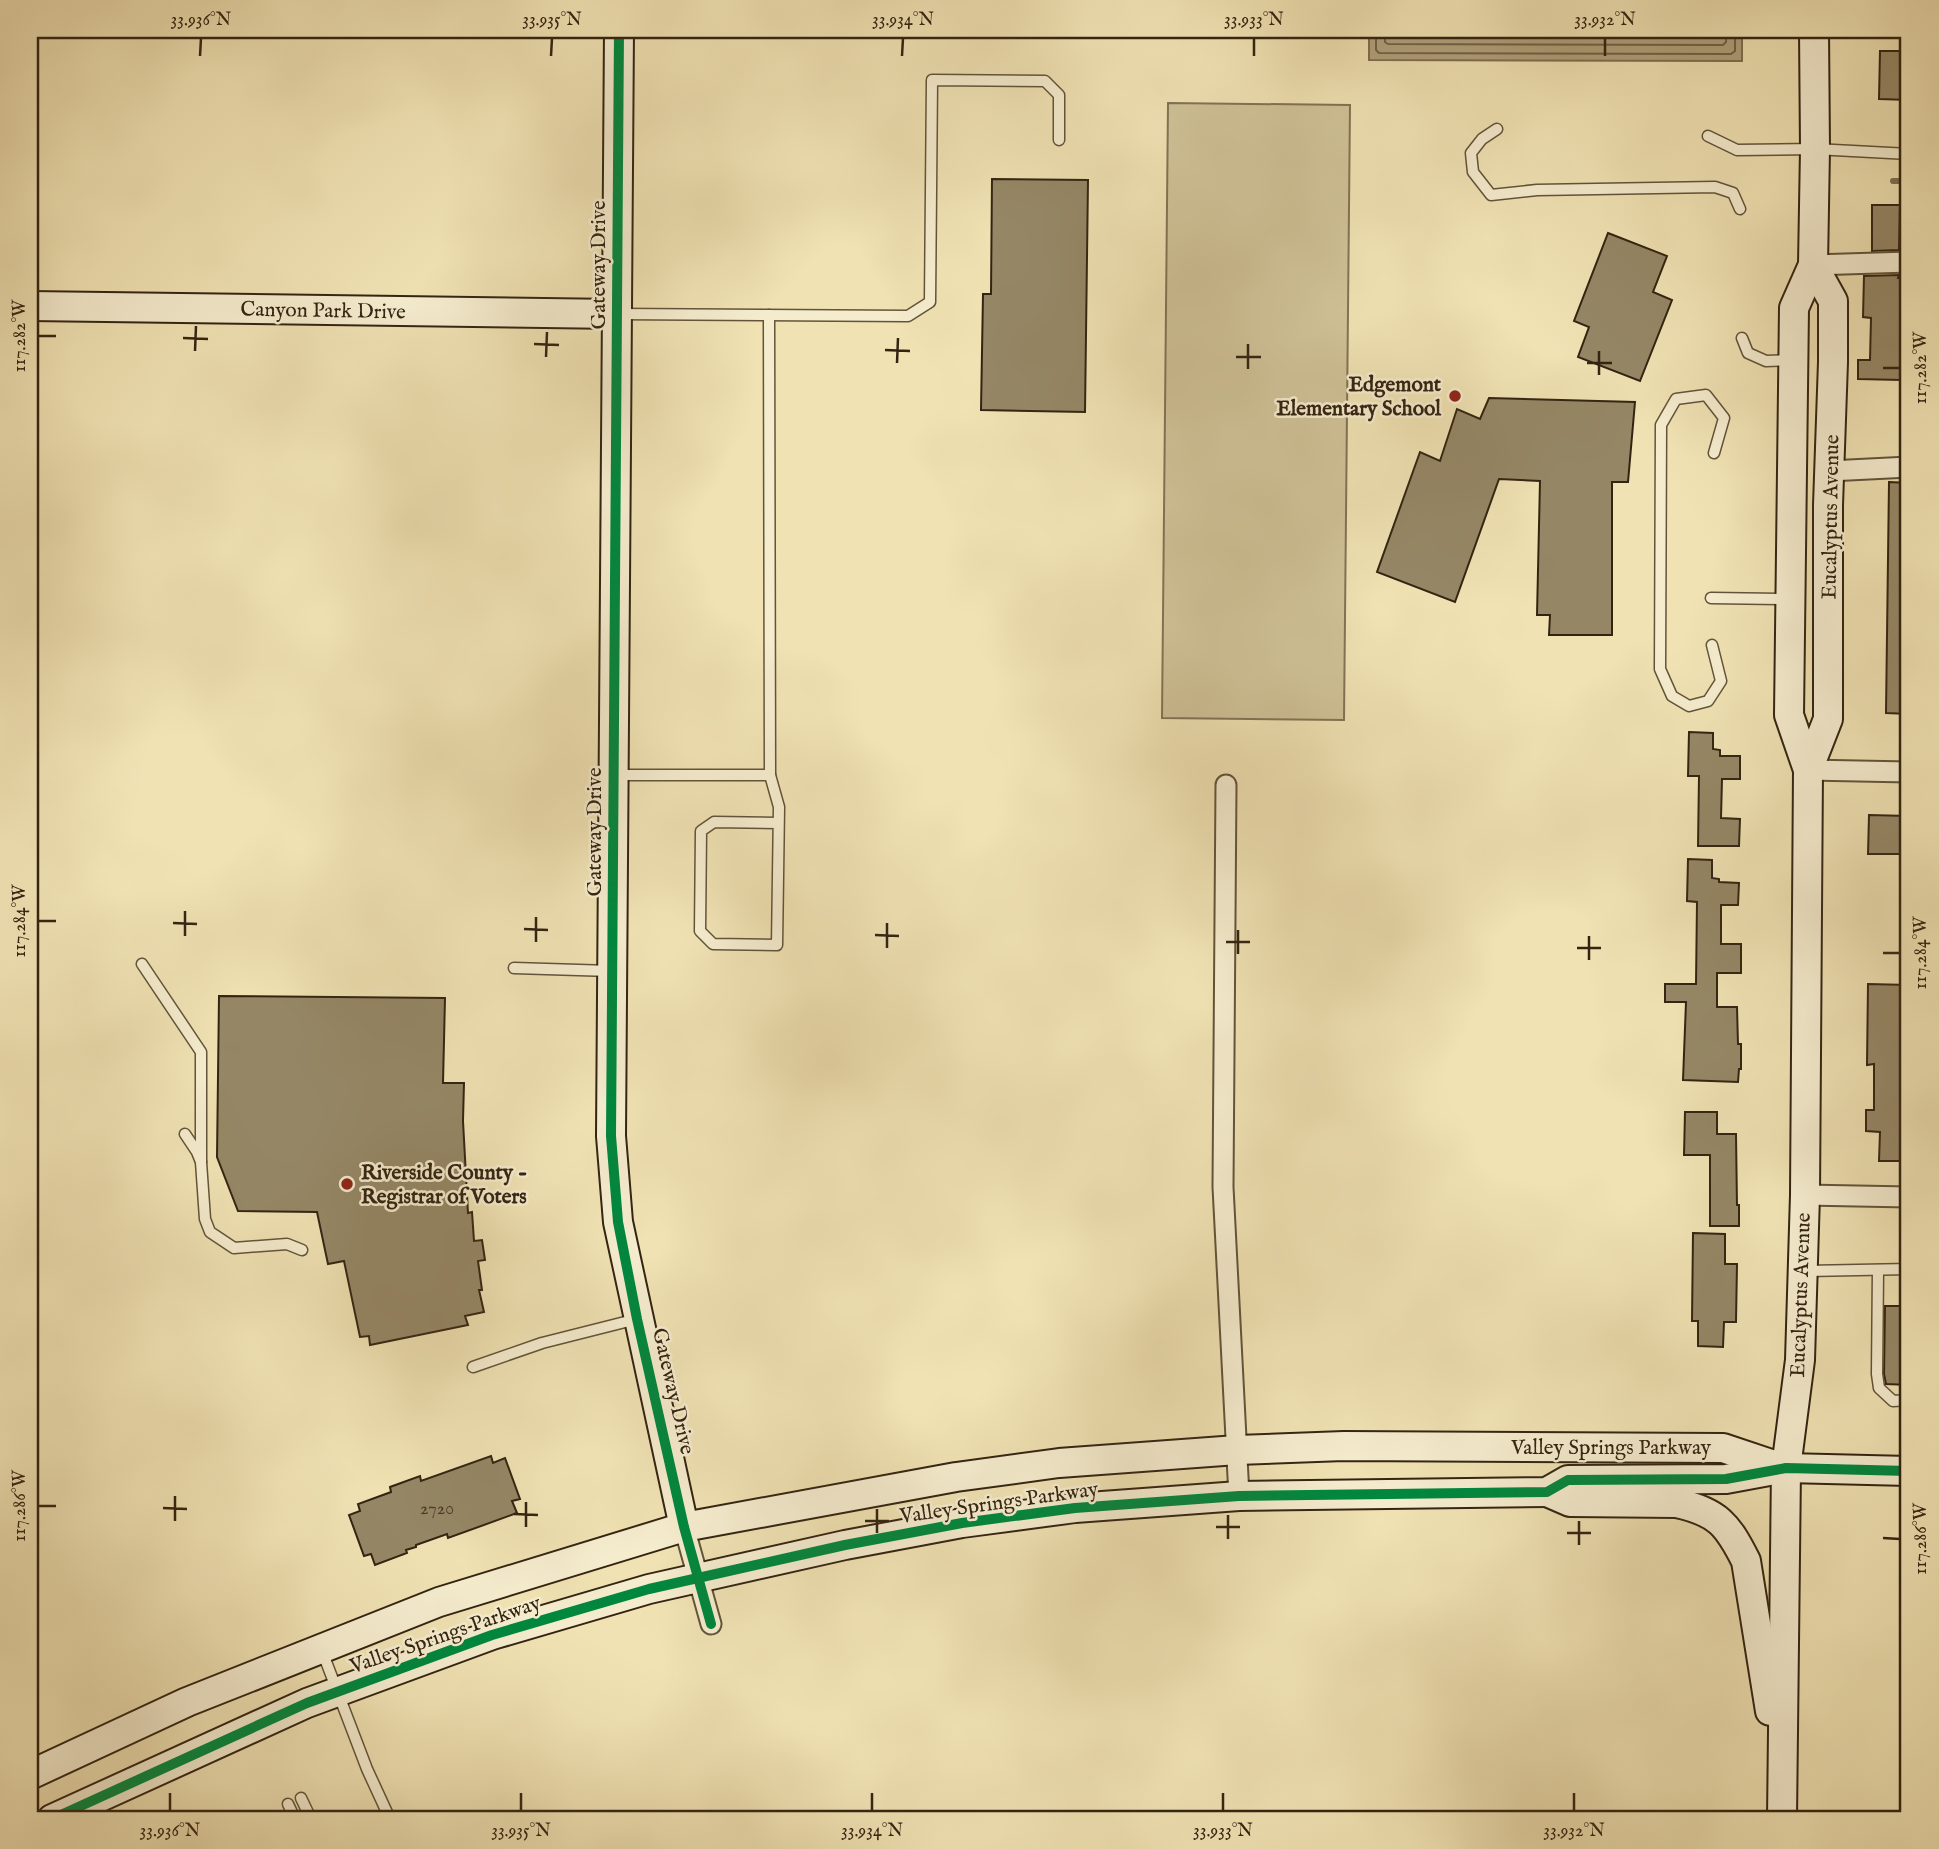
<svg xmlns="http://www.w3.org/2000/svg" width="1939" height="1849" viewBox="0 0 1939 1849" font-family="'IM FELL English',serif">
  <rect width="100%" height="100%" fill="#f0e2b3"/>
  <filter id="stains"><feTurbulence type="fractalNoise" baseFrequency=".00286" numOctaves="4"/><feColorMatrix values="0 0 0 0 .2 0 0 0 0 .09 0 0 0 0 .02 0 0 0 .5 -.17"/></filter>
  <radialGradient id="worn" r=".72"><stop offset=".6" stop-color="#630" stop-opacity="0"/><stop offset="1" stop-color="#630" stop-opacity=".3"/></radialGradient>
  <path fill="#d0c298" stroke="#827355" stroke-width="2" d="M1168 103 1350 105 1344 720 1162 718Z"/>
  <path fill="#b0a17c" stroke="#7e6f52" stroke-width="2" d="M1369 30H1742V61L1369 60Z"/>
  <g fill="none" stroke-linecap="round" stroke-linejoin="round">
    <g stroke="#726247" stroke-width="2">
      <path d="M1376 30V50L1379 53 1731 54 1735 51V30"/>
      <path d="M1385 30V42L1388 44 1723 45 1726 42V30"/>
      <path d="M1395 30 1399 34 1712 35 1715 33 1716 30"/>
    </g>
    <path stroke="#7e6f52" stroke-width="6" d="M1893 181H1909"/>
  </g>
  <g fill="#958766" stroke="#332412" stroke-width="2">
    <path d="M1880 51H1909V100L1879 99Z"/>
    <path d="M992 179 1088 180 1085 412 981 410 983 294H991Z"/>
    <path d="M1872 205H1900L1899 250 1872 251Z"/>
    <path d="M1608 233 1667 256 1653 292 1672 300 1640 381 1578 357 1589 327 1574 321Z"/>
    <path d="M1899 275 1898 278H1909V318H1902L1901 380 1858 379V360H1870L1871 318 1863 317 1864 276Z"/>
    <path d="M1489 398 1635 402 1628 482H1612V635H1549L1550 615H1537L1540 481 1499 479 1455 602 1377 572 1420 452 1440 461 1457 409 1480 419Z"/>
    <path d="M1889 482 1909 483V714L1886 713Z"/>
    <path d="M1689 732 1713 733V749L1720 750V756H1740V779H1722L1721 818 1740 819 1739 846H1698L1699 776H1688Z"/>
    <path d="M1869 815 1908 816 1907 854H1868Z"/>
    <path d="M1688 859 1712 860V878L1719 879V882L1739 883 1738 905H1721V944H1741V973H1717V1007H1737L1738 1044H1741V1069H1739L1738 1082 1683 1080 1686 1002H1665V984H1696L1697 902 1687 901Z"/>
    <path d="M1868 984 1909 985V1161H1879L1880 1132 1866 1131V1110H1874V1064L1867 1065Z"/>
    <path d="M219 996 445 998 443 1083H464L463 1121 468 1213 472 1212 474 1241 482 1240 485 1260 478 1261 482 1290H479L484 1312 465 1316 468 1325 370 1345 369 1336 360 1337 344 1261 328 1264 317 1212 238 1211 217 1157Z"/>
    <path d="M1685 1112H1717V1134H1736L1737 1205H1739V1226H1710V1155H1684Z"/>
    <path d="M1693 1233 1725 1234V1264H1737L1736 1322H1724L1723 1347 1698 1346V1321H1692Z"/>
    <path d="M1885 1306H1909V1385L1886 1384 1884 1374Z"/>
    <path d="M491 1456 493 1463 505 1458 520 1499 512 1501 517 1513 448 1538 447 1534 416 1545V1547L406 1550 407 1553 375 1565 371 1554 364 1556 349 1515 360 1511 358 1504 391 1492 390 1487 420 1476 421 1481Z"/>
  </g>
  <g fill="none" stroke-linecap="round" stroke-linejoin="round">
    <g stroke="#62543a" stroke-width="13">
      <g id="lane">
        <path d="M1497 129 1482 139 1471 153 1473 172 1491 195 1537 190 1715 187 1733 193 1740 209"/>
        <path d="M1708 136 1737 150 1815 149 1909 154"/>
        <path d="M618 314 908 316 930 302 932 80 1045 81 1059 95V140"/>
        <path d="M769 315 770 775 779 807 777 945 713 944 700 931 701 831 714 822 778 823"/>
        <path d="M1742 338 1748 353 1766 361 1793 360"/>
        <path d="M1711 598 1787 599"/>
        <path d="M1712 645 1721 681 1708 701 1689 706 1672 696 1660 669 1661 425 1676 399 1706 395 1724 418 1714 453"/>
        <path d="M617 775H770"/>
        <path d="M142 964 201 1052V1162"/>
        <path d="M514 968 611 971"/>
        <path d="M185 1134 197 1152 201 1162 205 1219 210 1232 234 1248 287 1244 302 1250"/>
        <path d="M1878 1270 1877 1374 1879 1388 1893 1401 1909 1400"/>
        <path d="M1807 1271 1909 1269"/>
        <path d="M473 1367 542 1343 637 1319"/>
        <path d="M322 1651 367 1769 390 1819"/>
        <path d="M301 1798 311 1819"/>
        <path d="M288 1804 295 1819"/>
      </g>
    </g>
    <g stroke="#62543a" stroke-width="23">
      <g id="street">
        <path d="M1813 265 1909 262"/>
        <path d="M1829 471 1909 467"/>
        <path d="M1808 770 1909 772"/>
        <path d="M1226 785 1223 1187 1239 1496"/>
        <path d="M1805 1195 1909 1197"/>
        <path d="M684 1527 711 1624"/>
      </g>
    </g>
    <g stroke="#332412" stroke-width="32">
      <g id="secondary">
        <path d="M619 30 611 1136 618 1222 684 1527"/>
        <path d="M30 306 617 314"/>
        <path d="M1808 770 1828 719V505L1833 362V301L1813 265"/>
        <path d="M1547 1492 1570 1502 1677 1503C1718 1512 1728 1525 1746 1561L1770 1711"/>
        <path d="M30 1775 187 1702 439 1602 684 1527 956 1477 1059 1463 1237 1450 1344 1446 1723 1448 1780 1467"/>
        <path d="M52 1819 307 1703 492 1635 649 1589 845 1545 962 1523 1075 1508 1239 1496 1547 1492 1568 1480 1726 1479 1786 1468 1909 1471"/>
        <path d="M1782 1819 1786 1468 1800 1360 1805 1195 1808 770 1789 715 1794 308 1813 265 1815 149 1814 30"/>
      </g>
    </g>
    <use href="#lane" stroke="#f5ecce" stroke-width="10"/>
    <use href="#street" stroke="#f5ecce" stroke-width="19"/>
    <use href="#secondary" stroke="#f5ecce" stroke-width="28"/>
    <g stroke="#f5ecce" stroke-width="15">
      <g id="cycleway">
        <path d="M619 30 611 1136 618 1222 637 1319 684 1527 711 1624"/>
        <path d="M52 1819 307 1703 492 1635 649 1589 845 1545 962 1523 1075 1508 1239 1496 1547 1492 1568 1480 1726 1479 1786 1468 1909 1471"/>
      </g>
    </g>
    <use href="#cycleway" stroke="#00873e" stroke-width="10"/>
  </g>
  <path fill="none" stroke="#332412" stroke-width="2.5" d="M200 56 201 38M551 56 552 38M902 56 903 38M1254 56V38M1605 56V38M38 336H56M183 338 208 339M534 344 559 345M885 350 910 351M195 351 196 326M546 357 547 332M1236 357H1261M897 363 898 338M1587 363H1612M1883 368H1900M1248 369V344M1599 375V351M38 921H56M173 923 197 924M524 929 548 930M875 935 899 936M185 936V911M536 942V917M1226 942H1250M887 948V923M1577 948H1601M1883 953H1900M1238 954V930M1589 960V936M38 1506H56M163 1508 187 1509M514 1514 538 1515M175 1521V1496M865 1521H889M526 1527V1502M1216 1527H1240M877 1533V1509M1567 1533H1591M1883 1538 1900 1539M1228 1539V1515M1579 1545V1521M170 1811V1793M521 1811V1793M872 1811V1793M1223 1811V1793M1574 1811V1793"/>
  <g fill="#8f2418" stroke="#f5ecce" stroke-width="2.5">
    <circle cx="1455" cy="396" r="7"/>
    <circle cx="347" cy="1184" r="7"/>
  </g>
  <g text-anchor="middle" stroke-width="5" stroke-linejoin="round" paint-order="stroke">
    <g font-size="18" fill="#4c3d27">
      <text x="437" y="1514">2720</text>
    </g>
    <g font-size="21" fill="#332412" stroke="#f5ecce">
      <text transform="translate(598 265) rotate(-90)" y="7">Gateway Drive</text>
      <text transform="translate(323 310) rotate(1)" y="7">Canyon Park Drive</text>
      <text transform="translate(1830 517) rotate(-89)" y="7">Eucalyptus Avenue</text>
      <text transform="translate(594 832) rotate(-90)" y="7">Gateway Drive</text>
      <text transform="translate(1800 1295) rotate(-88)" y="7">Eucalyptus Avenue</text>
      <text transform="translate(674 1391) rotate(77)" y="7">Gateway Drive</text>
      <text x="1611" y="1454">Valley Springs Parkway</text>
      <text transform="translate(999 1502) rotate(-8)" y="7">Valley Springs Parkway</text>
      <text transform="translate(445 1634) rotate(-19)" y="7">Valley Springs Parkway</text>
    </g>
    <g font-size="21" font-weight="bold" fill="#332412" stroke="#f5ecce" text-anchor="end">
      <text x="1441" y="391">Edgemont<tspan x="1441" dy="24">Elementary School</tspan></text>
      <text x="361" y="1179" text-anchor="start">Riverside County -<tspan x="361" dy="24">Registrar of Voters</tspan></text>
    </g>
  </g>
  <rect width="1939" height="1849" fill="none" stroke="#f0e2b3" stroke-width="77"/>
  <rect x="38" y="38" width="1862" height="1773" fill="none" stroke="#332412" stroke-width="2.5"/>
  <g font-size="18" text-anchor="middle" fill="#332412">
    <text x="201" y="25">33.936°N</text>
    <text x="552" y="25">33.935°N</text>
    <text x="903" y="25">33.934°N</text>
    <text x="1254" y="25">33.933°N</text>
    <text x="1605" y="25">33.932°N</text>
    <text transform="translate(19 336) rotate(-90)" y="6">117.282°W</text>
    <text transform="translate(1920 368) rotate(-90)" y="6">117.282°W</text>
    <text transform="translate(19 921) rotate(-90)" y="6">117.284°W</text>
    <text transform="translate(1920 953) rotate(-90)" y="6">117.284°W</text>
    <text transform="translate(19 1506) rotate(-90)" y="6">117.286°W</text>
    <text transform="translate(1920 1539) rotate(-90)" y="6">117.286°W</text>
    <text x="170" y="1836">33.936°N</text>
    <text x="521" y="1836">33.935°N</text>
    <text x="872" y="1836">33.934°N</text>
    <text x="1223" y="1836">33.933°N</text>
    <text x="1574" y="1836">33.932°N</text>
  </g>
  <rect width="100%" height="100%" filter="url(#stains)"/>
  <rect width="100%" height="100%" fill="url(#worn)"/>
</svg>
